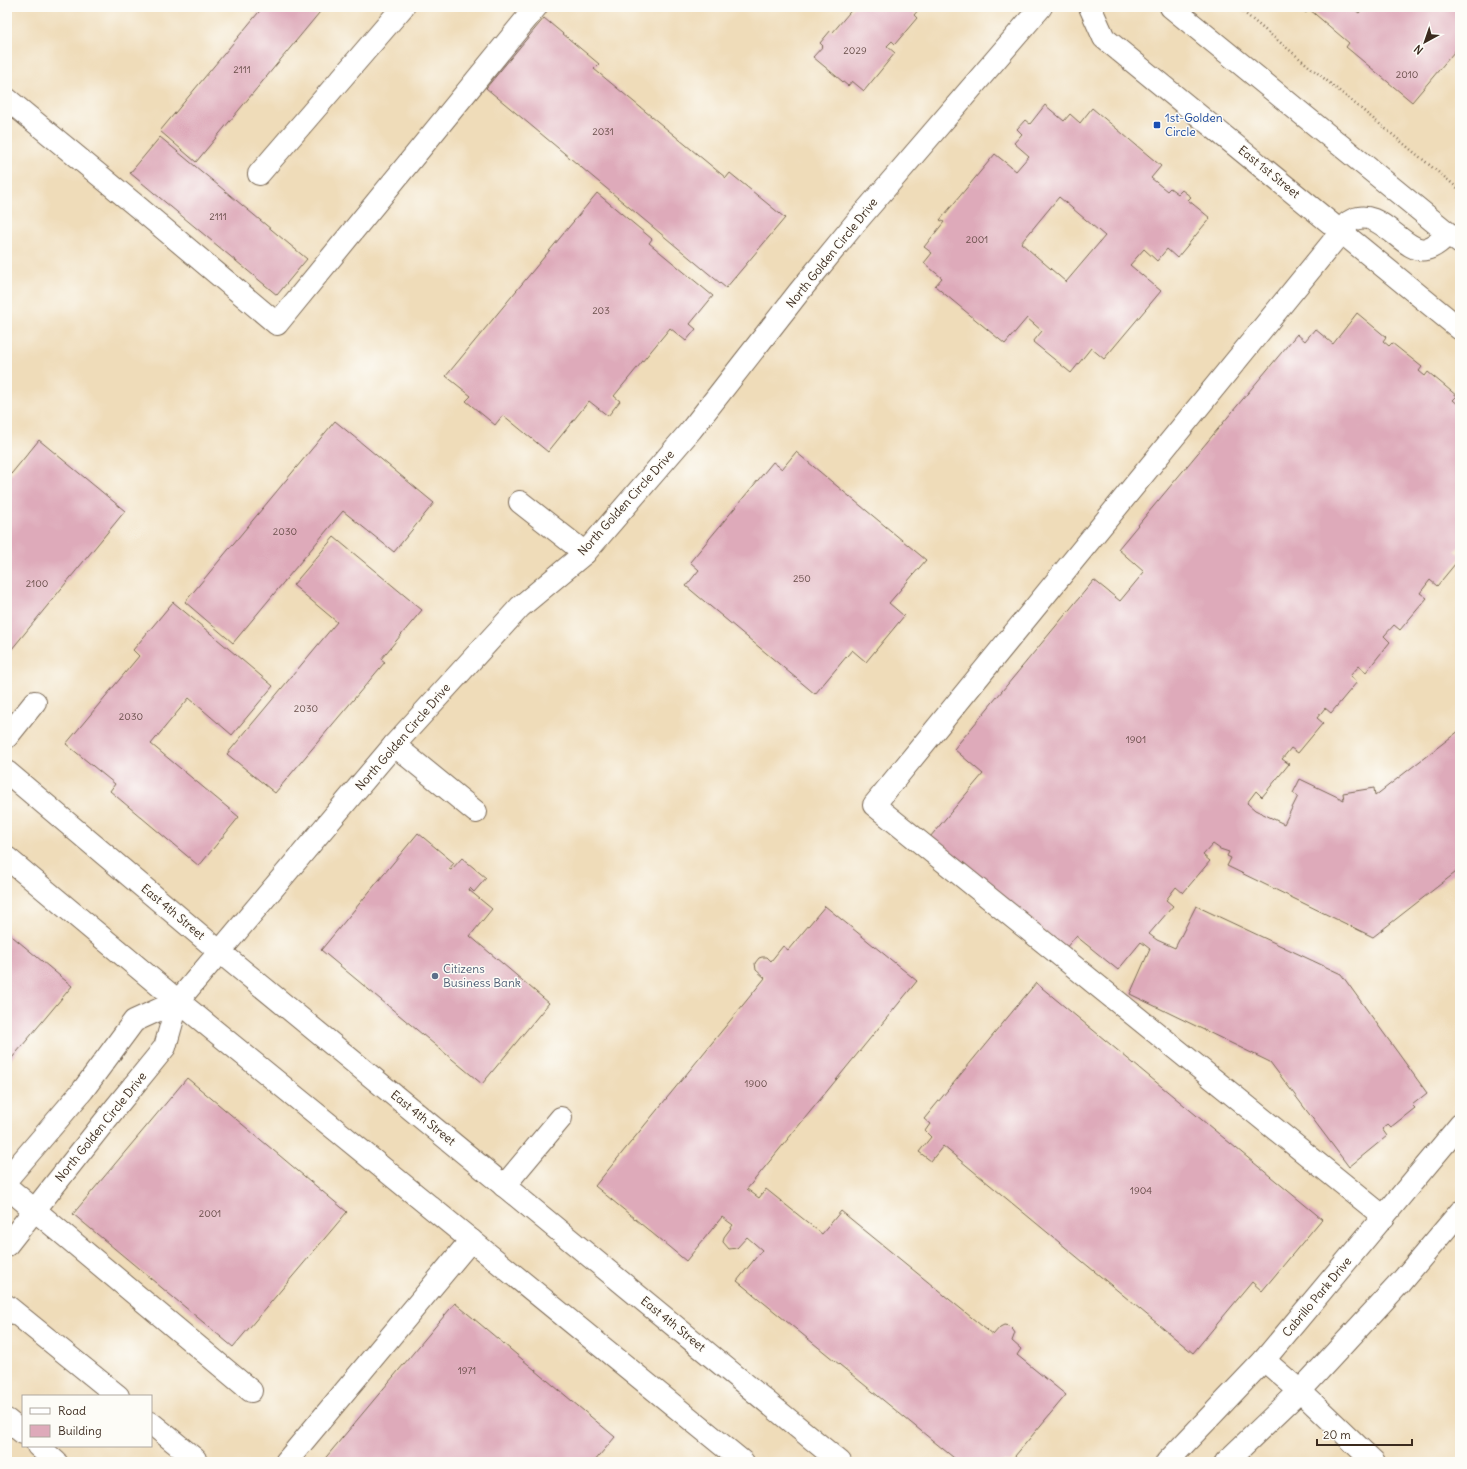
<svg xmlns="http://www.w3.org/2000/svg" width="1467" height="1469" viewBox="0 0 1467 1469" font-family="Delius,sans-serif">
  <rect width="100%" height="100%" fill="#fdfcf7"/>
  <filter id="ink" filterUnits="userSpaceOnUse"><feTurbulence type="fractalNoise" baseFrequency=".025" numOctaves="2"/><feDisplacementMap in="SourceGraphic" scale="8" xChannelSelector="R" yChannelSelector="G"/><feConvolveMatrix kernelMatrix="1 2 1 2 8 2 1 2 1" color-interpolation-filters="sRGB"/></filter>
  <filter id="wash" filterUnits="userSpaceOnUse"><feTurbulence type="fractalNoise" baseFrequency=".012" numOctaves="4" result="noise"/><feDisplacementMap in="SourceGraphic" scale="16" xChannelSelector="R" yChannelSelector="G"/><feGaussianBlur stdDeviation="0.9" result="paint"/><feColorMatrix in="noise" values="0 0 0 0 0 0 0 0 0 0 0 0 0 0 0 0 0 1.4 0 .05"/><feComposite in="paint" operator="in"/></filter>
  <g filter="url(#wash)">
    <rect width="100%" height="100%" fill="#efdcb9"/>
    <g id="blocks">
      <g fill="#deaaba" fill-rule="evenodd">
        <path d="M263 7H324L196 162 160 131Z"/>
        <path d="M854 7 920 8 914 15 917 18 895 44 892 41 887 46 895 53 864 91 852 81 848 86 813 57 823 46 820 43 831 30 833 32Z"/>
        <path d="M1299 7H1351L1359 13 1364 7H1460V45L1412 102 1346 47 1349 43 1309 9 1306 13Z"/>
        <path d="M544 18 599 64 594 69 726 178 730 173 785 218 726 288 486 88Z"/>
        <path d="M1045 105 1064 121 1070 114 1080 123 1092 108 1161 166 1151 178 1167 191 1170 188 1178 194 1182 190 1191 197 1188 200 1210 218 1177 258 1167 249 1157 261 1144 249 1130 265 1161 291 1104 359 1091 348 1071 373 1033 342 1042 331 1027 318 1005 344 935 286 942 278 924 263 932 253 924 247 944 222 940 220 995 154 1016 171 1029 156 1014 143 1022 134 1017 129 1025 120 1030 124ZM1059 197 1105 236 1066 282 1021 243Z"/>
        <path d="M160 137 307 259 277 295 130 173Z"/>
        <path d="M597 193 652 239 649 243 713 296 690 324 696 329 686 341 670 328 614 396 620 401 608 416 589 401 548 452 503 415 495 425 466 401 471 396 446 376Z"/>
        <path d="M1357 313 1386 337 1383 341 1389 346 1392 343 1422 367 1419 371 1425 376 1428 372 1457 396 1453 400 1460 406V545L1455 551 1460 554V558L1437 586 1430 580 1420 593 1427 598 1400 630 1394 625 1384 636 1390 642 1366 672 1359 666 1350 676 1357 682 1331 713 1325 708 1317 718 1323 723 1298 753 1291 748 1282 759 1289 764 1262 797 1256 791 1247 803 1255 810 1284 824 1298 796 1293 793 1300 779 1344 800 1343 793 1374 788 1375 796 1460 730V869L1373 937 1227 866 1231 858 1227 856 1229 852 1220 849 1213 844 1203 855 1210 861 1183 893 1176 887 1166 900 1173 906 1149 934 1157 940 1175 948 1196 906 1341 974 1427 1093 1412 1105 1415 1108 1391 1127 1388 1124 1382 1129 1387 1136 1349 1167 1270 1062 1130 994 1150 949 1141 942 1118 970 1076 936 1065 949 930 837 983 774 954 749 1094 580 1120 601 1144 572 1118 549 1297 334 1305 341 1315 329 1333 344Z"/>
        <path d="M335 421 434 503 394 552 343 511 233 643 185 602Z"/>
        <path d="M39 440 125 511 7 655V479Z"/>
        <path d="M796 452 926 560 889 603 904 616 866 662 852 650 815 694 686 586 699 570 690 562 773 462 782 469Z"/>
        <path d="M334 537 422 610 381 659 385 662 275 793 227 754 337 622 293 585Z"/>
        <path d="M173 602 273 686 232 735 189 698 151 744 239 817 199 866 110 791 115 784 66 744 139 656 133 650Z"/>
        <path d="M418 833 454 863 449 869 451 870 462 858 486 878 474 892 470 888 469 890 492 909 470 936 549 1003 482 1084 321 950Z"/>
        <path d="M825 906 917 981 747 1189 759 1198 766 1189 822 1234 841 1211 993 1335 1000 1327 1004 1325 1009 1326 1013 1330 1015 1333 1012 1341 1021 1349 1017 1355 1066 1395 1010 1462H959L737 1281 762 1250 747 1237 737 1248 729 1249 723 1242 724 1237 733 1225 722 1217 686 1261 595 1186 765 978 756 970 755 963 759 958 762 957H767L771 961 783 946 788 950Z"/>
        <path d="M7 932 72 986 7 1064Z"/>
        <path d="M1036 983 1322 1219 1262 1291 1252 1282 1193 1353 943 1146 931 1161 919 1152 931 1137 925 1131 930 1124 924 1119Z"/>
        <path d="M187 1078 347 1212 233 1347 73 1214Z"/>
        <path d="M455 1303 615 1437 594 1462H322Z"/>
      </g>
    </g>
  </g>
  <g filter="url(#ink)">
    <use href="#blocks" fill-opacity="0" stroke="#7a6854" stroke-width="1"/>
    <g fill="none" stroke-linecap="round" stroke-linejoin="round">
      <g stroke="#7a6854" stroke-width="24">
        <g id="minor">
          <path d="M7 99 139 208 277 324 536 7"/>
          <path d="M259 174 403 7"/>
          <path d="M1341 232 874 805 1384 1217"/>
          <path d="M520 502 585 553"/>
          <path d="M7 737 35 702"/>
          <path d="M394 745 476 812"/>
          <path d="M7 1179 83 1090 134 1021 178 1001 394 745 520 607 585 553 691 430 799 292 857 221 1041 7"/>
          <path d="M504 1186 561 1118"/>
          <path d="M7 1187 251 1391"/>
          <path d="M7 1245 116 1107 165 1047 178 1001"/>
          <path d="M7 1306 118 1396"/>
          <path d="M1264 1360 1300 1391 1374 1462"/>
          <path d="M7 1420 23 1433"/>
          <path d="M151 1423 195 1459"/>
          <path d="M38 1446 56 1462"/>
          <path d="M286 1462 471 1240"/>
          <path d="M1167 1462 1264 1360 1460 1125"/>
          <path d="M1226 1462 1300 1391 1400 1283 1460 1212"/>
        </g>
      </g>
      <g stroke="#7a6854" stroke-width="24">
        <g id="major">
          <path d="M1090 7 1104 38 1460 329"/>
          <path d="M1171 7 1460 243"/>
          <path d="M1341 232C1343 229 1346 224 1349 222 1378 202 1404 255 1426 249 1435 247 1442 240 1448 234"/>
          <path d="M7 772 220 952 840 1462"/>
          <path d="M7 858 178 1001 743 1462"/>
        </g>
      </g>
      <path stroke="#7a6854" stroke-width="2.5" stroke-dasharray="1 3" stroke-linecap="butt" d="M1237 7 1460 190"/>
      <use href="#minor" stroke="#fff" stroke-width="22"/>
      <use href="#major" stroke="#fff" stroke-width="22"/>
    </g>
  </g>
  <rect fill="#1a4fb4" stroke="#fdfcf7" stroke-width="1.5" x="1153" y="121" width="8" height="8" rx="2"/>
  <circle fill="#5c6f8a" stroke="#fdfcf7" stroke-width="1.5" cx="435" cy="976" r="4"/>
  <g text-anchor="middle" stroke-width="3" stroke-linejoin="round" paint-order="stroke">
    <g font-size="10" fill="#644a45">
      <text x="855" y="54">2029</text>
      <text x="242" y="73">2111</text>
      <text x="1407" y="78">2010</text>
      <text x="603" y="135">2031</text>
      <text x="218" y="220">2111</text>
      <text x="977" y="243">2001</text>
      <text x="601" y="314">203</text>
      <text x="285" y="535">2030</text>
      <text x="802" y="582">250</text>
      <text x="37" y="587">2100</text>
      <text x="306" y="712">2030</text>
      <text x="131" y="720">2030</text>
      <text x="1136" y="743">1901</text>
      <text x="756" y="1087">1900</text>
      <text x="1141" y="1194">1904</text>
      <text x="210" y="1217">2001</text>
      <text x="467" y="1374">1971</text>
    </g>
    <g font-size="12" fill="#164399" stroke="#fdfcf7" text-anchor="start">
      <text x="1165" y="122">1st-Golden<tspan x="1165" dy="14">Circle</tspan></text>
    </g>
    <g font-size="12" fill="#3b2a1e" stroke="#fdfcf7">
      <text transform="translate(1269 172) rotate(39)" y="4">East 1st Street</text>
      <text transform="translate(832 253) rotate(-51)" y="4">North Golden Circle Drive</text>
      <text transform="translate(626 503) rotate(-48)" y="4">North Golden Circle Drive</text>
      <text transform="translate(403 737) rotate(-49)" y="4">North Golden Circle Drive</text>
      <text transform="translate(173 912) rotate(40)" y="4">East 4th Street</text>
      <text transform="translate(423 1118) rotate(39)" y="4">East 4th Street</text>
      <text transform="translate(101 1127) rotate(-51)" y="4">North Golden Circle Drive</text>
      <text transform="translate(1317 1297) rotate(-50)" y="4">Cabrillo Park Drive</text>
      <text transform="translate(673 1324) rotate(39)" y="4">East 4th Street</text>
    </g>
    <g font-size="12" fill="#4e5e75" stroke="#fdfcf7" text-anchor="start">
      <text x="443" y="973">Citizens<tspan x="443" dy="14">Business Bank</tspan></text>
    </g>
  </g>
  <rect width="1467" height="1469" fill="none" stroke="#fdfcf7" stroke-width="24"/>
  <rect x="22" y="1395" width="130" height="52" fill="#fdfcf7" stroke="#afa8a0"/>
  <rect x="30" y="1408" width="20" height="6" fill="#ffffff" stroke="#afa8a0"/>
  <text x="58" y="1415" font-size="12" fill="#3b2a1e">Road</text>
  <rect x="30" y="1425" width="20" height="12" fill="#deaaba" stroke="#afa8a0"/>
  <text x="58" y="1435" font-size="12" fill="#3b2a1e">Building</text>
  <g transform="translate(1425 42) rotate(220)" stroke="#fdfcf7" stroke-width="3" paint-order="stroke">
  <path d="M0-3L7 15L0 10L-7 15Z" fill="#3b2a1e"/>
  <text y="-6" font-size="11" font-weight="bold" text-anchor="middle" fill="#3b2a1e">N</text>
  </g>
  <path d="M1317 1439v6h95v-6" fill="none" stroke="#3b2a1e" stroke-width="2"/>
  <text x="1323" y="1439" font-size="12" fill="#3b2a1e" stroke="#fdfcf7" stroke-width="3" paint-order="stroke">20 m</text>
</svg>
